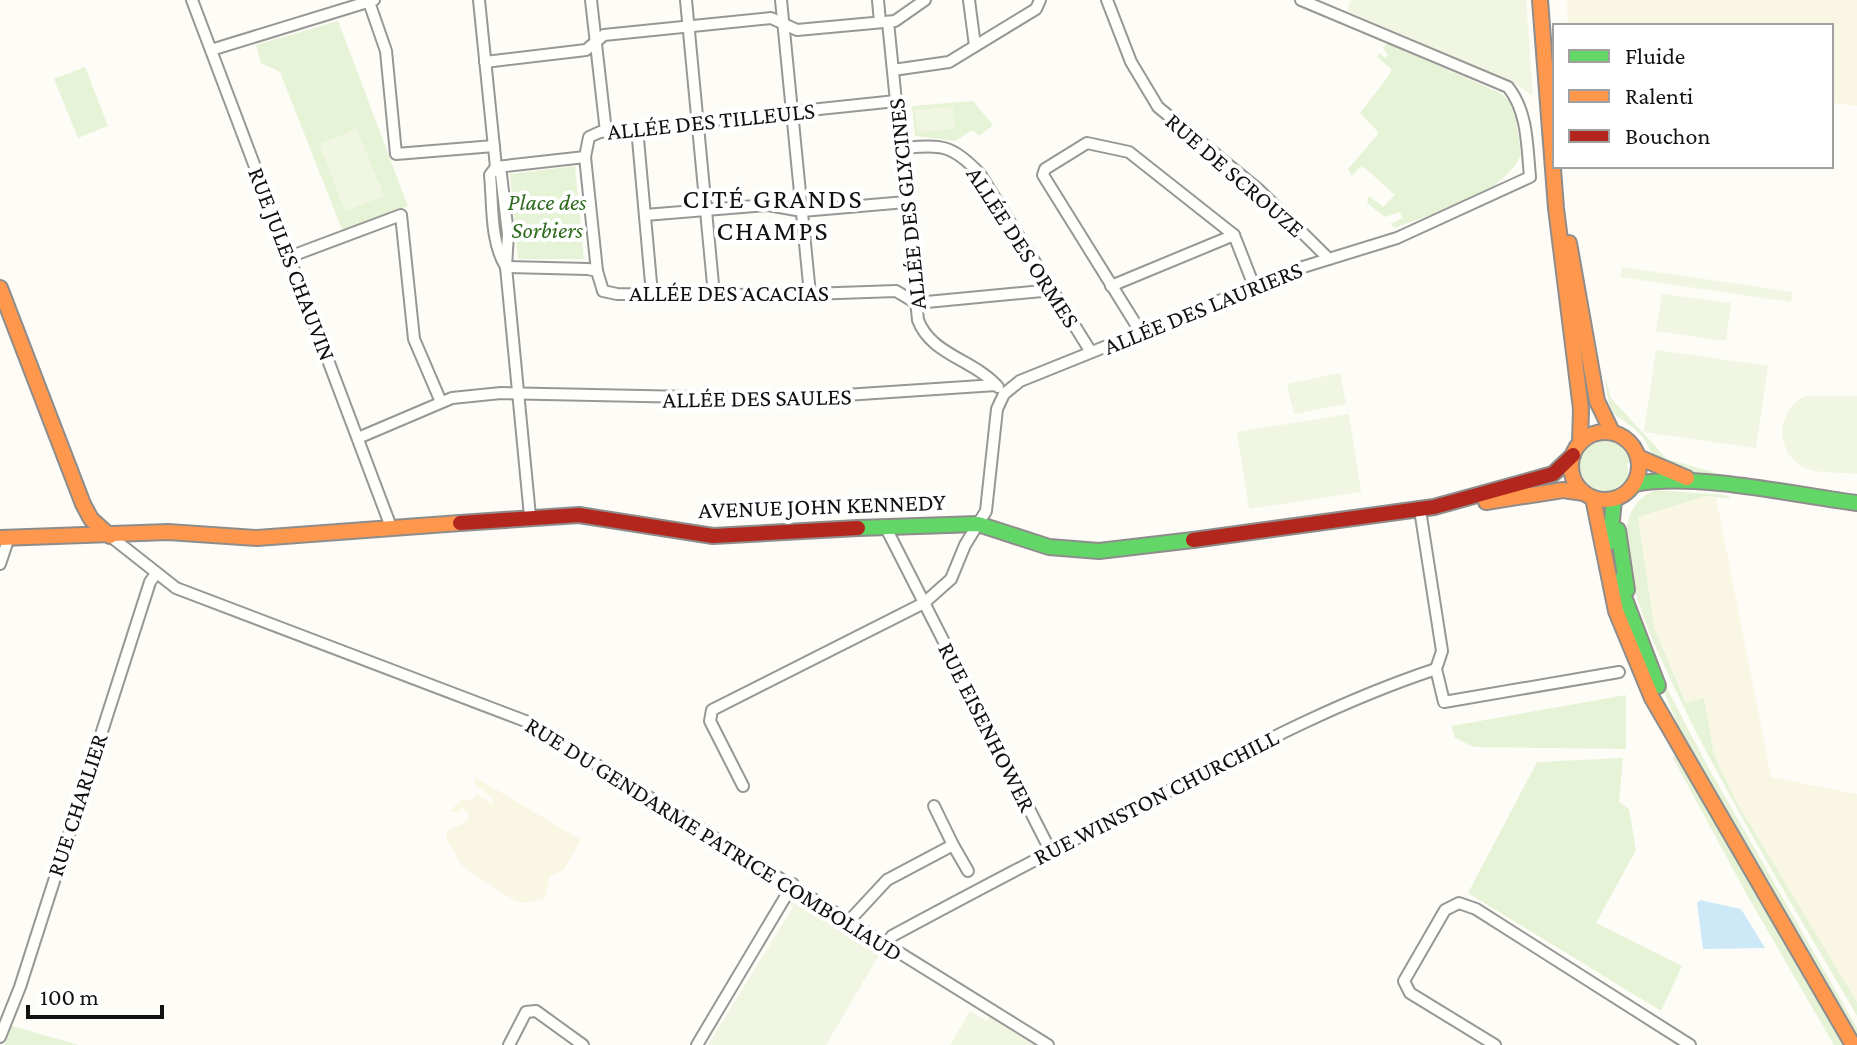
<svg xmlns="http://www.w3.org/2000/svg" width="1857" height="1045" viewBox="0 0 1857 1045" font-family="'Crimson Pro',serif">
  <rect width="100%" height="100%" fill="#fdfcf7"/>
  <g fill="#f9f7e4">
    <path d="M1567 0H1857V106L1831 103V26H1568Z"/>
    <path d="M1707 496 1716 497 1771 777 1857 794V1002L1736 801 1714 755 1704 698 1687 704 1654 627 1638 517Z"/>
    <path d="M475 777 581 840 564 870 550 876 545 898 526 903 515 901 462 866 453 850 446 839 447 831 466 822 469 816 463 808 456 813 450 811 462 799 471 800 477 794 492 804 494 799 474 784Z"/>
  </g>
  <g fill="#e7f3d7">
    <path d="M338 21 408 206 343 232 280 72 261 63 256 45Z"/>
    <path d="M1387 43 1500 93 1514 105 1521 155C1500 198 1437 211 1395 228L1391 224 1403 218 1400 212 1385 217 1367 203 1369 196 1383 207 1395 195 1365 168 1360 167 1352 176 1348 169 1379 133 1360 113 1390 74 1391 69 1377 57 1380 53 1385 58 1388 55 1383 48Z"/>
    <path d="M85 67 108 126 78 138 54 79Z"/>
    <path d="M973 101 993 125 979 136 973 130 955 141 915 136 912 106Z"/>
    <path d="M575 166 584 259H518L510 174Z"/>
    <path d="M1605 377 1611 398 1667 459 1755 484C1730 481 1673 471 1654 455 1648 450 1647 441 1641 435 1612 406 1611 427 1605 377Z"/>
    <path d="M1601 440 1620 444 1631 461 1627 464 1629 478 1611 492 1590 488 1578 469 1585 448Z"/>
    <path d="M1655 490 1726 495 1731 499 1707 496 1638 517 1654 627 1686 703 1704 698 1714 755 1736 801 1857 1002V1016C1796 910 1730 804 1677 693 1656 649 1627 588 1626 539 1626 516 1634 500 1655 490Z"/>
    <path d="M1650 656 1708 767 1857 1028V1038L1681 733Z"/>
    <path d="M1626 695V749L1474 747 1455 738 1451 726Z"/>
    <path d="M1676 755 1846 1045H1834L1748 897 1673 758Z"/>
    <path d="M1623 758 1619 802 1629 809 1636 850 1596 923 1682 966 1661 1011 1468 893 1537 762Z"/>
    <path d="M12 1026 79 1045H4Z"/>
  </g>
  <g fill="#f0f6e1">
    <path d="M1351 0H1526L1533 96 1511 81 1347 11Z"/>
    <path d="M953 107 955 129 917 132 915 110Z"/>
    <path d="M357 129 384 196 345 211 319 144Z"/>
    <path d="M1622 267 1792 292 1791 302 1620 277Z"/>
    <path d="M1662 294 1731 303 1726 341 1656 331Z"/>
    <path d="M1656 350 1768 366 1756 448 1644 432Z"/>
    <path d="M1340 373 1346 404 1294 414 1287 384Z"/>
    <path d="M1805 396H1857V474C1841 472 1820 474 1805 468 1774 454 1776 410 1805 396Z"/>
    <path d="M1349 414 1361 492 1249 509 1237 432Z"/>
    <path d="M802 898 883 948 826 1045H708L793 907 790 905 793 900Z"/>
    <path d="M970 1011 987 1021 991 1015 1040 1045H950Z"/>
  </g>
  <path fill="#cde8f7" d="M1700 900 1741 909 1765 948 1703 949 1697 903Z"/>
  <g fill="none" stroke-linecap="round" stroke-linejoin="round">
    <g stroke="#979795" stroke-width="14">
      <g id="street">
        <path d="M192 0 391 527"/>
        <path d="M479 0 496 167 501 174 508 234 506 267 530 516"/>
        <path d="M591 0 606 132"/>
        <path d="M686 0 714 295"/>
        <path d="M781 0 810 294"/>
        <path d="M878 0 880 22"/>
        <path d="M969 0 975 46"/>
        <path d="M1107 0 1131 62 1158 107 1259 190 1329 259"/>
        <path d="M369 2 386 51 396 154 494 146"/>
        <path d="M888 22 918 320C931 355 975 360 998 387"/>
        <path d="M211 50 374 0"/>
        <path d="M485 62 586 50 604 35 771 18 797 30 895 21 925 0"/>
        <path d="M893 70 949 62 1036 9 1040 0"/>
        <path d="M637 128 652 294"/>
        <path d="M901 148C941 145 951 143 980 174L1091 352"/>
        <path d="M585 157 597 271"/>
        <path d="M496 167 585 157 589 137 600 132 896 101"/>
        <path d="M496 167 490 175C493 205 490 241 506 267"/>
        <path d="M645 215 768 205 802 211 906 202"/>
        <path d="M289 257 401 215 414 339 441 402"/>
        <path d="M506 267 588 269 597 271 603 291 617 294 781 295 896 291 916 303 1053 290"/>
        <path d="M1111 286 1234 235"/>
        <path d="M1140 331 1043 175 1045 169 1087 143 1129 152 1234 235 1254 286"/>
        <path d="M358 438 452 398 501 393 785 399 996 385"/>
        <path d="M1420 510 1442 651 1436 669 1444 702 1619 672"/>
        <path d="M885 526 1051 852"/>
        <path d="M110 536 176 588 528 722 1048 1045"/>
        <path d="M0 564 9 537"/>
        <path d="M743 786 710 721 712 710 924 603 951 579 965 545 986 511 997 409 1004 394 1020 381 1303 267 1397 238 1530 177C1527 146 1528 112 1508 87L1301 0"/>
        <path d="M953 845 968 871"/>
        <path d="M849 921 887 880 953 845 934 806"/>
        <path d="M886 944 892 936C981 888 1071 841 1161 795 1251 748 1339 701 1436 669"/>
        <path d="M0 1037 20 987 150 582 155 575"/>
        <path d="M509 1045 526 1012 536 1011 583 1045"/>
        <path d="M697 1045 793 884"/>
        <path d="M1495 1045 1410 993 1404 981 1445 910 1459 903 1476 909 1690 1045"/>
      </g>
    </g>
    <g stroke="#8e8d8b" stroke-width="18">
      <g id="fast">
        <path d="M1635 484C1693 472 1796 495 1857 503"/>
        <path d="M858 528 978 524 1049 547 1099 551 1193 540"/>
        <path d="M1618 530 1627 590"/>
        <path d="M1610 542 1614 499"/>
        <path d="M1618 581 1658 686"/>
      </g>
    </g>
    <g stroke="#8e8d8b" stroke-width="18">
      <g id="slow">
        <path d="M1540 0 1556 208 1581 409 1580 443"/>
        <path d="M1569 243 1597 401 1612 432"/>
        <path d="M0 288 83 504 91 519 110 536"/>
        <circle cx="1605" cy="466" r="34"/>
        <path d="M1638 457 1687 478"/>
        <path d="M1593 498 1616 611 1652 698 1853 1045"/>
        <path d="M1486 502 1563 490 1584 493"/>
        <path d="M0 538 168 532 257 538 460 523"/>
      </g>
    </g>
    <g stroke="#8e8d8b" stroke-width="18">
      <g id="jam">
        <path d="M460 523 579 515 713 536 858 528"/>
        <path d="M1193 540 1434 507 1553 474 1573 455"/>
      </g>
    </g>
    <use href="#street" stroke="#fffffe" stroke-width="10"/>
    <use href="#fast" stroke="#63d668" stroke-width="14"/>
    <use href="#slow" stroke="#ff974d" stroke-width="14"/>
    <use href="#jam" stroke="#b3261e" stroke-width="14"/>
  </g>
  <g text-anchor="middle" stroke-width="8" stroke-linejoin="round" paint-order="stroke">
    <g font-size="24" fill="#111" stroke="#fff">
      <text transform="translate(711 121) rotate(-6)" y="8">ALLÉE DES TILLEULS</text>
      <text transform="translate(1235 175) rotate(41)" y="8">RUE DE SCROUZE</text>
      <text transform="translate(907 204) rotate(-96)" y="8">ALLÉE DES GLYCINES</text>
      <text transform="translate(1023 247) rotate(57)" y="8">ALLÉE DES ORMES</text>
      <text transform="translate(292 264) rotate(69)" y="8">RUE JULES CHAUVIN</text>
      <text x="729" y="301">ALLÉE DES ACACIAS</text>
      <text transform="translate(1203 308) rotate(-22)" y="8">ALLÉE DES LAURIERS</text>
      <text transform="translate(757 398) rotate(-1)" y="8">ALLÉE DES SAULES</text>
      <text transform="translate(822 506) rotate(-2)" y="8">AVENUE JOHN KENNEDY</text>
      <text transform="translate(987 727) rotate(63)" y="8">RUE EISENHOWER</text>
      <text transform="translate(1156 797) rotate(-27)" y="8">RUE WINSTON CHURCHILL</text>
      <text transform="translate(77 805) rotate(-72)" y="8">RUE CHARLIER</text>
      <text transform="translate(714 839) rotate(32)" y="8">RUE DU GENDARME PATRICE COMBOLIAUD</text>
    </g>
    <g font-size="24" font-style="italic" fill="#2f6b1f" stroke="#fff">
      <text x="547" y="210">Place des<tspan x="547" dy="28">Sorbiers</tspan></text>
    </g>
    <g font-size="28" letter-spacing="2" fill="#111" stroke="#fff">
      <text x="773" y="208">CITÉ GRANDS<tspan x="773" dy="32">CHAMPS</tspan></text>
    </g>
  </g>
  <rect x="1553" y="24" width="280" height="144" fill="#ffffff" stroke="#a0a0a0" stroke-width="2"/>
  <rect x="1569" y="50" width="40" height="12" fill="#63d668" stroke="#a0a0a0" stroke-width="2"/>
  <text x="1625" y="64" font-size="24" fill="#111111">Fluide</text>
  <rect x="1569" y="90" width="40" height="12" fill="#ff974d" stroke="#a0a0a0" stroke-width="2"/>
  <text x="1625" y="104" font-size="24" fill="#111111">Ralenti</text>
  <rect x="1569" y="130" width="40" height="12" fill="#b3261e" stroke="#a0a0a0" stroke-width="2"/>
  <text x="1625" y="144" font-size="24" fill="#111111">Bouchon</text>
  <path d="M28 1005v12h134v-12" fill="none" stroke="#111111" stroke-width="4"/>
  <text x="40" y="1005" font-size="24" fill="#111111" stroke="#ffffff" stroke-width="6" paint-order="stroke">100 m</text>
</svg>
